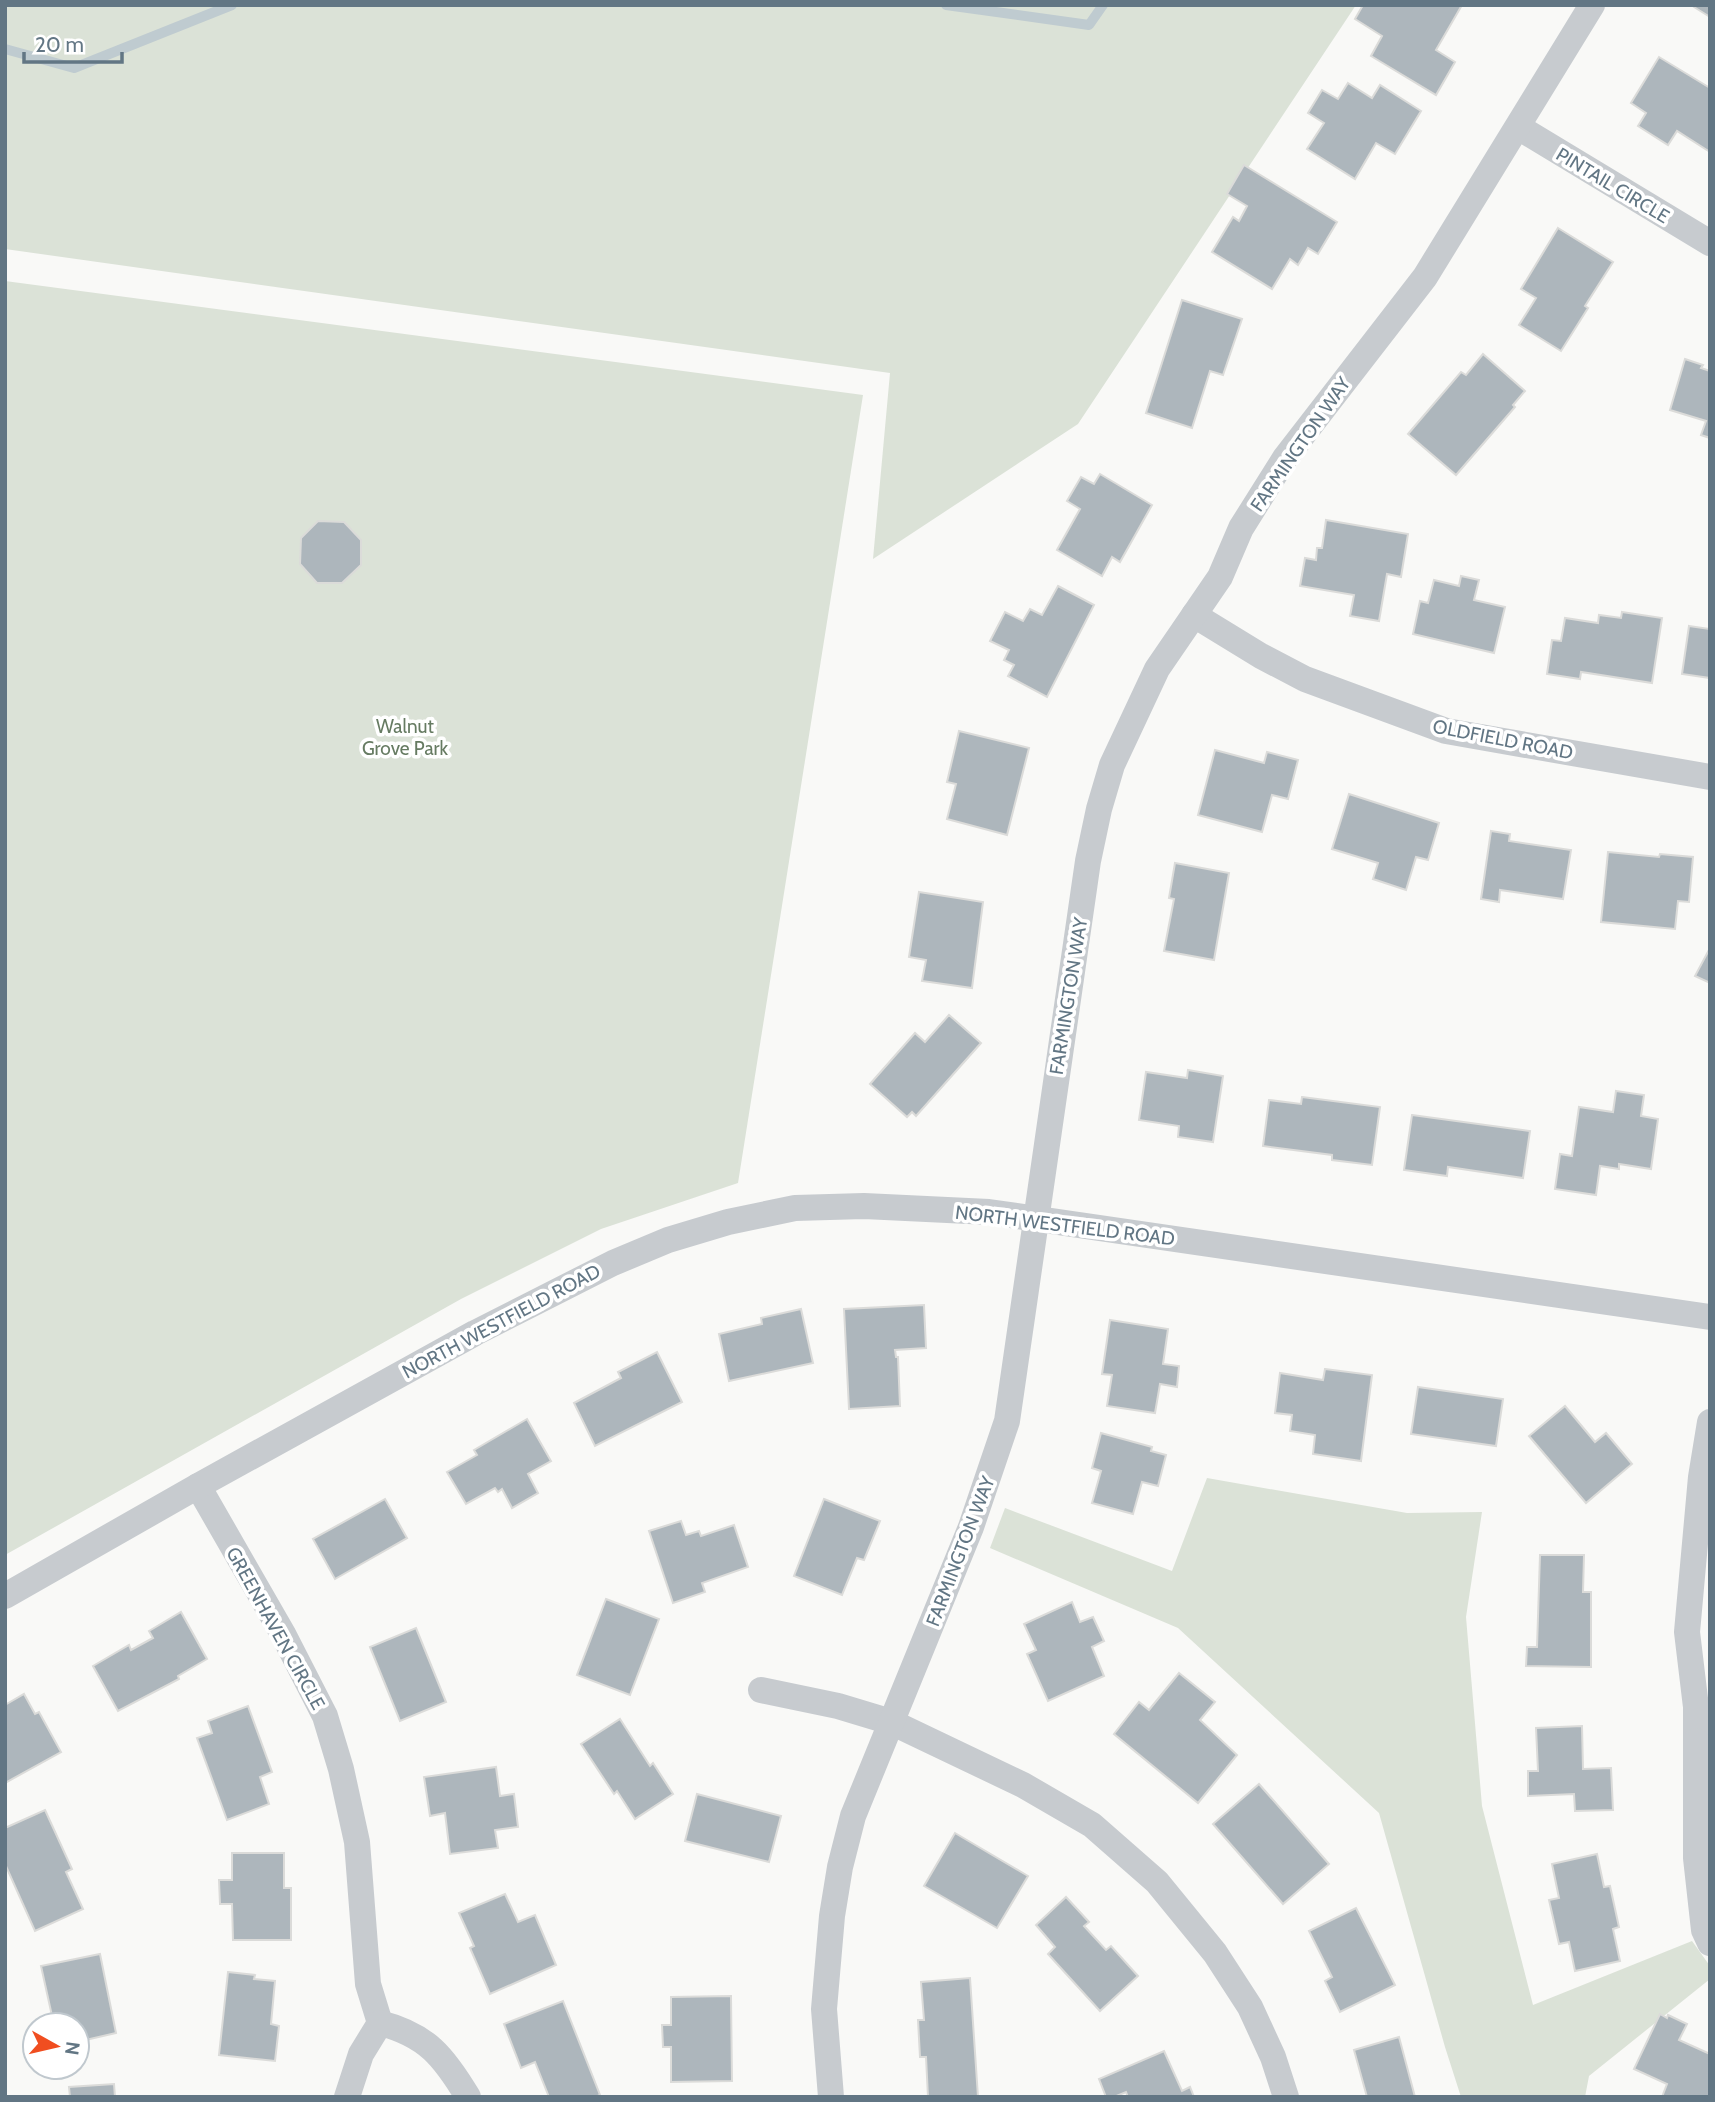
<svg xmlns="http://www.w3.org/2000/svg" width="1715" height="2102" viewBox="0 0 1715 2102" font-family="Cabin,sans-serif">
  <rect width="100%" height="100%" fill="#f9f9f7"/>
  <g fill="#dbe2d7">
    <path d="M5 5H1356L1078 424 873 559 890 373 5 249Z"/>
    <path d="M5 281 863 395 738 1183 601 1229 461 1299 5 1555Z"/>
    <path d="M1207 1478 1407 1513 1482 1512 1466 1617 1482 1806 1533 2005 1692 1941 1710 1966V1979L1589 2076 1585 2097H1461L1445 2047 1379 1813 1178 1628 990 1548 1005 1508 1172 1571Z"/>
  </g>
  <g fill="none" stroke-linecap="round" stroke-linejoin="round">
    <g stroke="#bfcbd0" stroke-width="10">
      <path d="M946 5 1089 25 1103 5"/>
      <path d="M5 49 74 68 232 5"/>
    </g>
  </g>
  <g fill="#adb6bc" stroke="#dbdbd9" stroke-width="2">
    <path d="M1363 5H1462L1436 50 1455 62 1436 95 1371 56 1382 36 1355 19Z"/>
    <path d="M1695 5H1710V17L1694 7Z"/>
    <path d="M1659 57 1710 88V152L1677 131 1668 145 1638 126 1646 113 1631 103Z"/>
    <path d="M1348 83 1372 98 1380 85 1421 111 1395 154 1376 143 1355 179 1307 149 1324 123 1308 113 1322 90 1338 99Z"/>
    <path d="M1244 165 1337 222 1318 254 1308 248 1298 265 1290 259 1272 289 1212 252 1233 217 1239 221 1247 206 1227 194Z"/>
    <path d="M1558 228 1613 262 1585 306 1588 308 1561 351 1519 325 1536 298 1521 289Z"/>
    <path d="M1182 300 1242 319 1223 375 1210 371 1192 428 1146 413Z"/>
    <path d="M1483 354 1525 391 1513 405 1515 407 1456 475 1408 434 1461 372 1466 375Z"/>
    <path d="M1685 359 1703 365 1701 368 1710 371V438L1701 435 1706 421 1670 410Z"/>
    <path d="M1100 474 1152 505 1120 562 1112 557 1102 576 1057 550 1080 509 1067 501 1081 477 1094 484Z"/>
    <path d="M1326 520 1408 534 1401 577 1387 574 1379 621 1350 616 1354 595 1300 586 1305 558 1316 560 1317 548H1322Z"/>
    <path d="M318 521 344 522 361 540V565L342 583H317L300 564 301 538Z"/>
    <path d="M1461 576 1479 580 1474 600 1505 607 1494 653 1413 634 1420 601 1428 603 1434 580 1459 586Z"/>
    <path d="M1058 586 1094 605 1047 697 1008 676 1014 665 1004 660 1009 650 990 641 1005 612 1023 621 1030 609 1042 615Z"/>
    <path d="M1622 612 1662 618 1652 683 1581 672 1580 679 1547 674 1552 640 1561 641 1565 618 1598 623 1599 615 1621 618Z"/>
    <path d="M1689 626 1710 629V678L1682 674Z"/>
    <path d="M959 731 1029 748 1007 835 947 819 956 784 947 782Z"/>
    <path d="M1215 750 1264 763 1267 752 1298 760 1288 799 1272 795 1262 832 1198 815Z"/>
    <path d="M1349 794 1439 823 1428 860 1416 857 1406 890 1373 879 1378 863 1332 849Z"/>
    <path d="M1491 831 1510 834 1509 841 1571 850 1563 899 1500 890 1499 902 1481 899Z"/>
    <path d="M1608 852 1659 857 1660 854 1693 857 1689 902 1678 901 1675 929 1601 922Z"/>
    <path d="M1175 863 1229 873 1214 960 1164 951 1174 899 1169 898Z"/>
    <path d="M919 892 983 902 972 988 922 981 926 960 909 957Z"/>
    <path d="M1710 948V983L1695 976Z"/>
    <path d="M949 1015 981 1043 916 1116 912 1112 907 1117 870 1084 915 1033 925 1042Z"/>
    <path d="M1188 1070 1223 1076 1213 1142 1178 1137 1179 1126 1139 1120 1146 1072 1187 1078Z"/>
    <path d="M1616 1091 1644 1095 1641 1116 1658 1119 1651 1169 1619 1164V1169L1600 1166 1596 1195 1555 1189 1560 1154 1572 1156 1579 1107 1613 1112Z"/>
    <path d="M1302 1097 1380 1107 1372 1165 1332 1160V1155L1263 1146 1269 1100 1301 1104Z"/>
    <path d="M1412 1115 1530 1131 1523 1178 1448 1167 1447 1176 1404 1170Z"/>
    <path d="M924 1305 926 1348 895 1350 896 1357H898L900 1406 849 1409 844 1309Z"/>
    <path d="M801 1309 813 1363 729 1381 719 1334 762 1324 761 1318Z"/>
    <path d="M1110 1320 1168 1329 1163 1364 1179 1366 1177 1387 1160 1384 1155 1413 1107 1406 1112 1375 1102 1374Z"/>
    <path d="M657 1352 682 1402 595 1446 574 1403 621 1378 618 1372Z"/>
    <path d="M1325 1369 1372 1375 1361 1461 1313 1454 1315 1435 1290 1431 1292 1415 1275 1413 1280 1373 1323 1380Z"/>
    <path d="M1418 1387 1503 1399 1496 1446 1411 1434Z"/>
    <path d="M1565 1406 1595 1442 1606 1433 1632 1464 1586 1503 1529 1436Z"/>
    <path d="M527 1419 551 1461 528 1474 538 1493 512 1508 502 1489 498 1492 495 1488 466 1504 447 1472 477 1455 474 1450Z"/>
    <path d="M1101 1433 1152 1447 1151 1451 1166 1455 1158 1486 1142 1482 1133 1514 1092 1503 1101 1471 1092 1468Z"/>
    <path d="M385 1499 407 1538 335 1579 313 1539Z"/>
    <path d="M824 1499 880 1521 864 1560 857 1558 842 1595 794 1576Z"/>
    <path d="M681 1521 686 1535 699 1531 701 1536 734 1525 748 1567 702 1583 705 1592 673 1603 649 1531Z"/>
    <path d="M1540 1555H1584L1583 1592H1591V1667L1526 1666 1527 1647H1537Z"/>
    <path d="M606 1599 659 1619 630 1695 577 1675Z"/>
    <path d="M1072 1602 1080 1622 1093 1617 1104 1641 1092 1647 1104 1676 1048 1701 1027 1654 1036 1650 1024 1624Z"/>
    <path d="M181 1612 207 1659 178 1676 179 1679 118 1711 93 1666 129 1645 131 1650 153 1638 149 1631Z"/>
    <path d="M416 1628 446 1702 400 1721 370 1647Z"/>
    <path d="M1179 1673 1215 1702 1200 1720 1237 1755 1198 1803 1114 1734 1139 1702 1149 1710Z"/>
    <path d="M24 1694 35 1714 39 1712 61 1752 5 1783V1705Z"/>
    <path d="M248 1706 272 1772 260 1777 269 1804 227 1820 197 1738 212 1733 208 1721Z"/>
    <path d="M620 1719 650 1766 653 1763 673 1794 635 1819 617 1791 614 1794 581 1744Z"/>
    <path d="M1582 1726 1583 1769 1611 1768 1613 1810 1575 1811 1574 1794 1528 1796V1771H1538L1536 1728Z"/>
    <path d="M496 1767 500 1796 514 1794 518 1827 495 1830 498 1848 450 1854 445 1813 430 1816 424 1777Z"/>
    <path d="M1259 1784 1329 1864 1283 1904 1213 1824Z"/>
    <path d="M697 1794 781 1816 769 1862 685 1841Z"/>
    <path d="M45 1810 72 1869 66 1872 83 1909 35 1931 5 1864V1828Z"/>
    <path d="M955 1833 1028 1876 997 1928 924 1886Z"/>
    <path d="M232 1853H284V1888H291V1940H233L232 1904H220L219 1880H232Z"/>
    <path d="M1597 1854 1604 1887 1610 1886 1619 1927 1613 1929 1620 1961 1575 1971 1569 1942 1559 1944 1549 1900 1559 1898 1552 1864Z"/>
    <path d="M505 1894 518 1922 535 1915 556 1965 490 1994 470 1948 474 1946 459 1913Z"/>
    <path d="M1066 1897 1089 1922 1084 1926 1106 1950 1111 1946 1138 1976 1100 2011 1048 1954 1055 1947 1036 1925Z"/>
    <path d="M1356 1908 1395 1985 1340 2012 1325 1981 1332 1977 1309 1931Z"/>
    <path d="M100 1954 116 2033 77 2042V2025H54L41 1966Z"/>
    <path d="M228 1972 255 1975 254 1979 275 1981 271 2024 279 2026 275 2061 219 2055Z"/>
    <path d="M970 1978 978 2097H928L926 2057H920L918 2020H924L921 1982Z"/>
    <path d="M731 1996 732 2081 671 2082V2047H663L662 2025H671V1997Z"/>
    <path d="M563 2001 600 2095 595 2097H549L535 2062 521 2068 504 2024Z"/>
    <path d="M1660 2014 1667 2018 1668 2015 1687 2024 1679 2040 1710 2054V2097H1662L1667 2084 1634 2069Z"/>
    <path d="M1399 2037 1415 2097H1367L1354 2050Z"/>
    <path d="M1164 2051 1182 2091 1190 2087 1194 2097H1128L1126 2092 1114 2097H1106L1099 2079Z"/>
    <path d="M114 2084 115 2097H70L69 2087Z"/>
  </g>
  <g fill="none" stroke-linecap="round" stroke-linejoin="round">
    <g stroke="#c7cbcf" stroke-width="26">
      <path d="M1518 127 1710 243"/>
      <path d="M1194 615 1261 656 1305 679 1446 731 1710 777"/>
      <path d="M198 1486 283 1634 325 1716 341 1769 357 1842 368 1984 380 2023"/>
      <path d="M5 1596 198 1486 475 1333 613 1263 668 1240 728 1222 795 1208 864 1206 989 1212 1710 1317"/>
      <path d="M761 1690 838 1706 891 1722 1023 1785 1092 1825 1157 1882 1215 1953 1250 2007 1273 2057 1286 2097"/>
      <path d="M1696 1741V1707L1687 1632 1701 1477 1710 1422"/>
      <path d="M1710 1758 1696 1741V1858L1704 1930 1710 1943"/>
      <path d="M347 2097 361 2054 380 2023C427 2035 444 2057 468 2097"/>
      <path d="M831 2097 824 2009 832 1916 840 1867 853 1816 971 1527 1007 1421 1088 861 1099 809 1112 765 1157 669 1220 577 1241 528 1285 458 1425 277 1592 5"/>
    </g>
  </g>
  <g text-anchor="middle" stroke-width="7" stroke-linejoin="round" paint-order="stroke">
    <g font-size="19" fill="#627684" stroke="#fff">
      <text transform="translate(1613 185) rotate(31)" y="7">PINTAIL CIRCLE</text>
      <text transform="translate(1300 444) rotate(-55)" y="7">FARMINGTON WAY</text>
      <text transform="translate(1503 739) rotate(11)" y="7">OLDFIELD ROAD</text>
      <text transform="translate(1068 996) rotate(-81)" y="7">FARMINGTON WAY</text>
      <text transform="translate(1065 1225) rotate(7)" y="7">NORTH WESTFIELD ROAD</text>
      <text transform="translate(501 1321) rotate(-28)" y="7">NORTH WESTFIELD ROAD</text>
      <text transform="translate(960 1551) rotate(-69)" y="7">FARMINGTON WAY</text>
      <text transform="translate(276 1628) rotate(61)" y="7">GREENHAVEN CIRCLE</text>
    </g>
    <g font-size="19" fill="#667b62" stroke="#fff">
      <text x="405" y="733">Walnut<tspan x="405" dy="22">Grove Park</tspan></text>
    </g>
  </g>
  <rect width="1715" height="2102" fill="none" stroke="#627684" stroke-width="14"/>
  <g transform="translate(56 2046) rotate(98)"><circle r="33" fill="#ffffff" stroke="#c0c8ce" stroke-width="2"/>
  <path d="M0-5L12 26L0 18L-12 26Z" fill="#f04e20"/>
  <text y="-10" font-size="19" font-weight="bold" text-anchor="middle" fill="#627684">N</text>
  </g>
  <path d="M24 52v10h98v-10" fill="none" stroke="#627684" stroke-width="3.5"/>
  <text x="35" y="52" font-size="21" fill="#627684" stroke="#ffffff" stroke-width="5" paint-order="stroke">20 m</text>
</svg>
